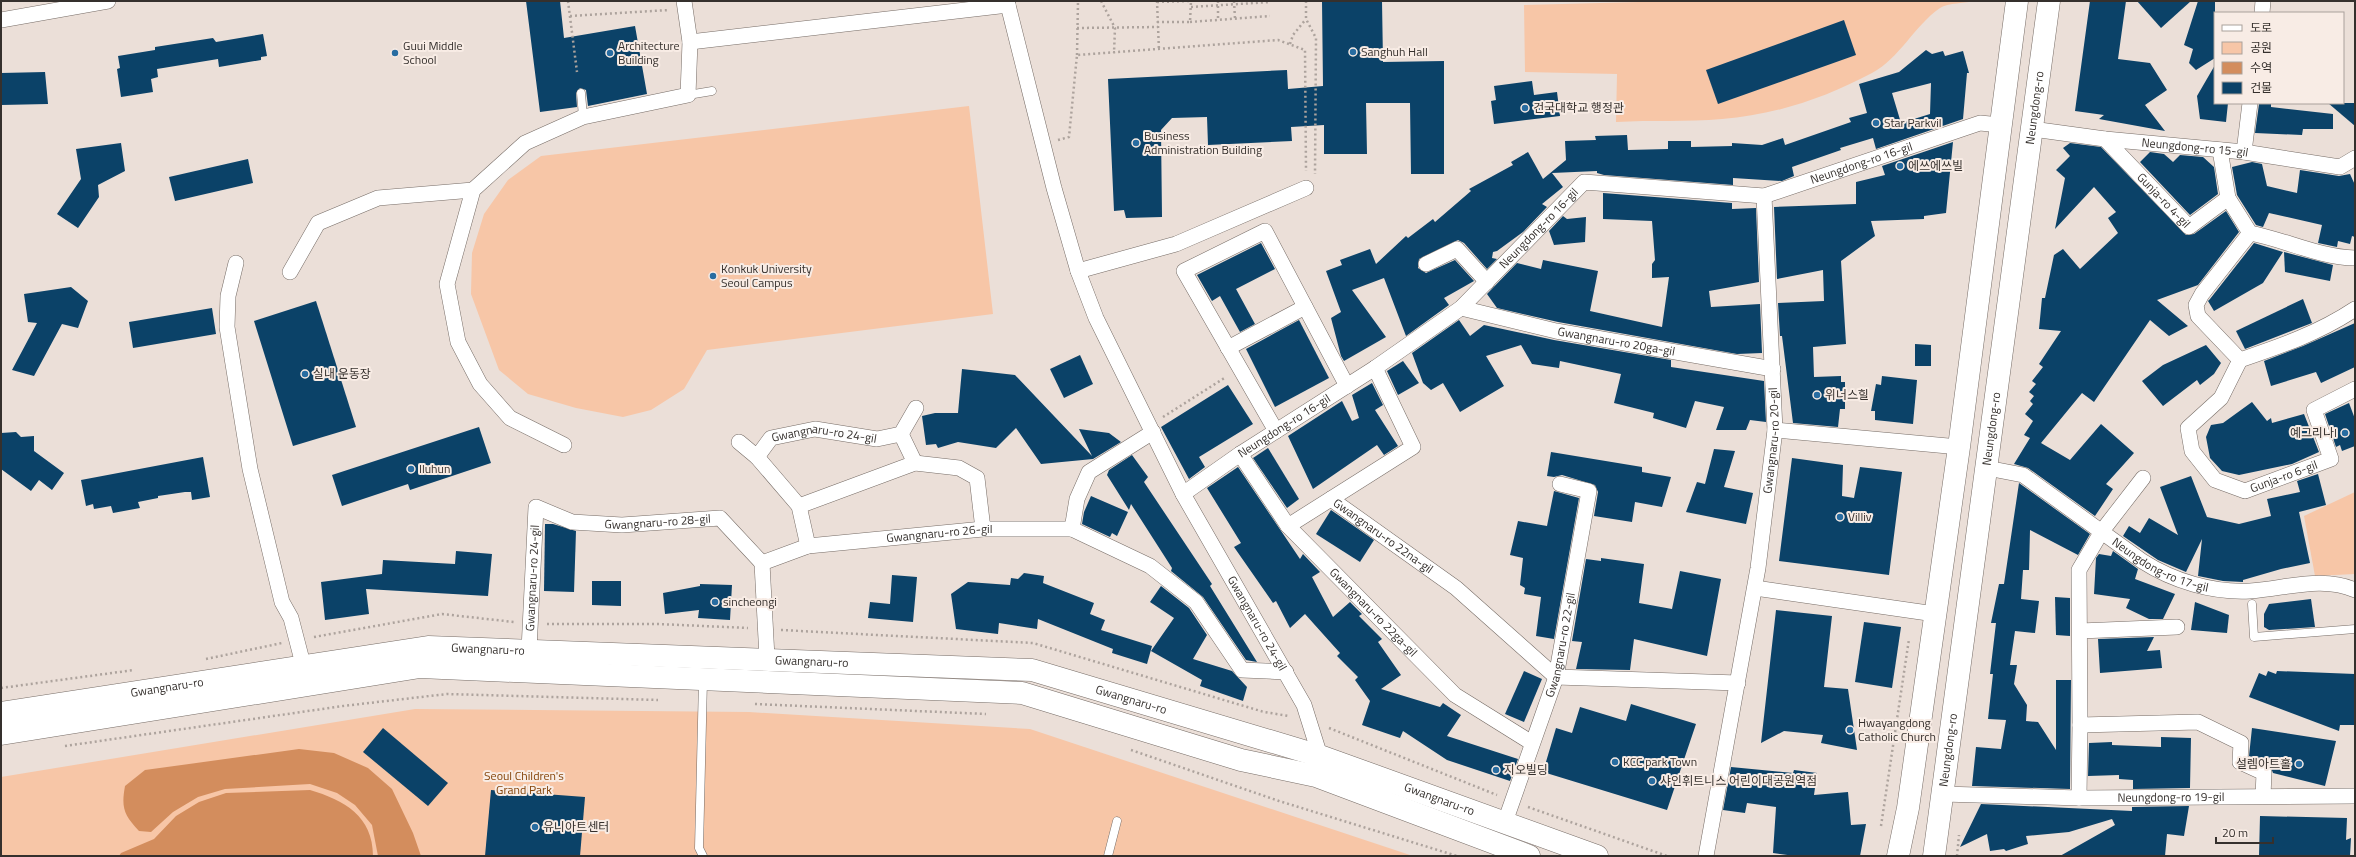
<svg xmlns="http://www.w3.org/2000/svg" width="2356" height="857" viewBox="0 0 2356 857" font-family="'Titillium Web','Noto Sans KR',sans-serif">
  <rect width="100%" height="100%" fill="#ebdfd8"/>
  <g fill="#f7c6a7">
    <path d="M1677 1H1975C1966 3 1948 3 1940 8 1914 26 1900 58 1872 73 1825 98 1775 115 1722 119 1687 122 1651 120 1616 122L1617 74 1525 72 1524 5Z"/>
    <path d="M969 106 993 314 707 350 684 389 651 410 623 417 576 408 528 394 499 370 471 294 472 253 484 214 508 180 541 156Z"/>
    <path d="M2355 492V574L2315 576 2304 516Z"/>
    <path d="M415 709 749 712 1030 729 1413 856H1V777Z"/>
  </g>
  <g fill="#d38d5d">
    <path d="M299 749 334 753 368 768 392 789 413 833 421 856H378L372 825 355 805 337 793 310 784 225 789 198 797 173 812 151 832 139 831C124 815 121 808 125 786L145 770Z"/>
    <path d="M310 790C344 800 373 816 373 856H119L121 853 154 839 176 816 199 802 226 793Z"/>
  </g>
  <g fill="#0b4268" fill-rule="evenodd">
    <path d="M526 1H560L564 38 635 26 647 94 588 106 586 90 580 88 576 93 577 107 540 112Z"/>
    <path d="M1322 1H1382L1383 62 1444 61V174H1411L1410 103H1366L1367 154H1324V125L1291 127 1292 141 1208 145 1207 117 1172 118 1161 130 1162 217 1126 218 1124 210 1114 211 1108 79 1287 70 1288 89 1323 86Z"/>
    <path d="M2090 1H2126L2118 59 2150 63 2167 90 2145 105 2165 131 2099 119 2104 115 2075 111Z"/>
    <path d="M2137 1H2191L2161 28Z"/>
    <path d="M2198 1H2215V58L2196 70 2189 63 2193 49 2184 45Z"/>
    <path d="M1844 20 1856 55 1718 104 1706 70Z"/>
    <path d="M263 34 267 56 261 57V60L219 67 218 59 157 69 158 77 151 79 153 92 121 97 117 69 120 68 118 56 155 50V47L213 38 216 42Z"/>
    <path d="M1926 50 1932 54 1943 51 1945 56 1963 51 1969 73H1967L1963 119 1876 149 1873 138 1840 148 1841 150 1792 167 1794 176 1782 181 1733 178V185L1604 175 1597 173V171L1552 173 1563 187 1542 204 1547 207 1523 232 1497 251 1493 252 1492 258 1497 259 1487 269 1464 243 1458 240 1419 259 1418 268 1426 273 1455 260 1474 281 1444 298 1449 305 1406 336 1384 278 1352 290 1386 337 1344 361 1341 356 1331 318 1341 312 1326 271 1342 265 1340 260 1370 249 1376 264 1406 236 1408 238 1433 219 1435 222 1471 191 1469 189 1513 165 1511 162 1528 152 1543 179 1566 160 1565 141 1596 140 1595 136 1627 135 1628 150 1668 149V141H1691V147L1732 146V143L1762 145 1783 138 1785 145 1851 122 1849 118 1867 113 1859 84 1899 72ZM1931 83 1930 114 1901 123 1892 93Z"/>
    <path d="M2215 65V103H2228L2226 122 2200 119 2197 96Z"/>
    <path d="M45 72 48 104 1 105V73Z"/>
    <path d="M1532 81 1534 95 1557 92 1560 116 1494 124 1491 101 1496 100 1494 86Z"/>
    <path d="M2328 103H2355V126Z"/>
    <path d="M2259 104H2271V107L2333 114V129H2303L2302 135 2255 133Z"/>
    <path d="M1953 142 1946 213 1924 216V219L1871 221 1875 236 1841 261 1846 344 1813 347 1814 377 1841 376V382H1845V409H1840L1838 427 1793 423 1782 336H1780L1778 303 1824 301 1823 270 1777 279 1774 207 1856 204V182L1885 175 1882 166Z"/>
    <path d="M121 143 125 171 98 185 99 197 78 228 57 214 81 179 76 149Z"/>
    <path d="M2070 143 2101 147 2186 235 2194 234 2226 211 2239 232 2198 285 2157 300 2188 326 2169 336 2150 320 2094 402 2082 393 2041 443 2070 460 2101 424 2134 453 2106 484 2113 489 2095 516 2028 468 2014 464 2030 438 2024 435 2033 421 2025 414 2033 404 2030 401 2034 396 2029 392 2036 384 2032 381 2043 367 2039 364 2061 331 2039 329 2042 298H2045L2054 255 2063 249 2080 269 2118 233 2108 218 2116 212 2094 187 2055 229 2065 178 2056 170 2070 156 2063 148Z"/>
    <path d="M2150 152 2164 154 2173 162 2180 155 2203 157 2214 167 2218 194 2190 215 2140 162Z"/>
    <path d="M248 159 253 183 175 201 169 177Z"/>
    <path d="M2252 162 2262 164 2267 186 2297 193 2300 170 2339 176 2350 174 2355 185V237L2352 236 2350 244 2338 241 2337 247 2318 243 2322 225 2269 213 2263 227 2256 225 2237 195 2232 167Z"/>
    <path d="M1603 193 1732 203V209L1756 208 1759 282 1709 291 1711 307 1760 304 1762 353 1737 354 1558 322 1497 308 1487 294 1517 263 1541 269 1543 260 1598 271 1590 311 1662 327 1669 277 1652 278V264L1655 260 1652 221 1603 219Z"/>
    <path d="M1563 216 1567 219 1586 217 1585 242 1554 245 1549 231Z"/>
    <path d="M1261 243 1275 269 1236 289 1255 324 1240 332 1220 296 1212 301 1197 275Z"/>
    <path d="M2254 243 2283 252 2263 283 2214 311 2208 301 2210 299Z"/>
    <path d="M2284 252 2333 265 2330 281 2285 272Z"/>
    <path d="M71 287 88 301 78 328 62 324 34 376 12 370 37 323 28 322 24 294Z"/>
    <path d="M2303 299 2312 323 2245 349 2236 331Z"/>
    <path d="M316 301 356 427 293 446 254 321Z"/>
    <path d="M212 308 216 334 133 348 129 322Z"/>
    <path d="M1299 320 1329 378 1275 407 1246 349Z"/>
    <path d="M1459 320 1470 336 1484 325 1554 340 1671 360V367L1764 381 1766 422 1750 420 1746 430H1716L1724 407 1695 401 1686 428 1653 418 1654 413 1614 403 1621 374 1560 361 1559 368 1532 364 1521 345 1486 356 1504 386 1460 412 1443 383 1431 390 1423 383 1412 353Z"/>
    <path d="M2355 323V367L2321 383 2316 372 2271 386 2264 361 2303 346Z"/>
    <path d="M1915 344 1931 345V366H1915Z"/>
    <path d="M2206 345 2221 363 2214 374 2200 385 2197 380 2163 406 2142 381 2163 365Z"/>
    <path d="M1080 355 1093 384 1064 398 1050 369Z"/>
    <path d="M1403 361 1419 383 1398 395 1387 371Z"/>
    <path d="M962 369 1015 375 1092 456 1079 429 1109 433 1121 442 1093 459 1041 464 1016 428 996 448 958 442 938 448 936 444 926 445 922 416 935 413H958Z"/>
    <path d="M1882 376 1917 380 1913 424 1875 420V411H1871L1876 384 1881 385Z"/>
    <path d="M1372 383 1383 405 1375 410 1398 446 1384 455 1377 445 1313 489 1288 436 1342 401 1352 421 1359 418 1352 395Z"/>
    <path d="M1228 385 1253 424 1199 457 1205 467 1189 479 1161 427Z"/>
    <path d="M2252 402 2267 421 2271 418 2272 423 2304 414 2319 452 2292 464 2239 475 2222 471 2210 458 2206 437 2211 425 2223 423Z"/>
    <path d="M2349 403 2355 419V446L2342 451 2340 445 2336 447 2325 414Z"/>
    <path d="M479 427 491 463 410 490 408 484 342 506 332 475Z"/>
    <path d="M16 432 21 437 34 436V451L64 473 52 490 39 480 31 491 1 469V433Z"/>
    <path d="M1268 448 1299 499 1287 508 1253 458Z"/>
    <path d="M1714 449 1735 451 1724 487 1753 493 1746 524 1686 512 1697 482 1705 484Z"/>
    <path d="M1551 452 1642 467V472L1671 477 1662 507 1635 502 1632 522 1594 516 1598 492 1595 485 1562 475 1554 477 1547 476Z"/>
    <path d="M1132 455 1148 477 1144 482 1212 584 1210 586 1257 662 1246 660 1203 597 1171 571 1172 568 1131 504 1129 510 1107 475 1109 470Z"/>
    <path d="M203 457 210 497 192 500 191 492H185L158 496V498L138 502 140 508 113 513 111 506 94 509 93 504 86 506 81 480Z"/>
    <path d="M1792 458 1843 465 1842 496 1854 498 1860 467 1902 472 1889 575 1779 561Z"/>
    <path d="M1238 467 1300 559 1303 554 1320 572 1312 577 1333 617 1350 602 1362 614 1359 616 1382 639 1378 642 1401 675 1381 689 1440 707 1443 703 1461 715 1447 736 1518 759 1510 781 1447 760 1403 731 1400 738 1362 725 1370 701 1355 680 1358 677 1337 656 1340 653 1305 614 1290 628 1276 601 1273 603 1234 547 1241 543 1207 488Z"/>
    <path d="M2318 474 2326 505 2299 512 2310 563 2281 569 2243 580V582L2223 581 2198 576 2202 539 2186 572 2158 560 2123 536 2129 526 2140 533 2149 518 2178 535 2160 487 2191 476 2207 517 2239 524 2271 516 2267 499 2300 492 2297 481Z"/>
    <path d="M2019 483 2090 534 2078 555 2030 530 2029 570H2023L2021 599 2039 601 2035 633 2015 631 2010 665H2017L2014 684 2027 705 2026 721 2038 722 2056 750V680H2071L2070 789 1972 786 1976 747 2001 749 2006 720 1988 719 1993 674H1990L1996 623H1991L1999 584H2004Z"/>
    <path d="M1554 491 1579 498 1554 639 1536 636 1541 597 1524 594 1525 588 1520 585 1523 558 1510 555 1518 521 1547 526Z"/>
    <path d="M1091 496 1128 512 1117 536 1112 533 1110 537 1082 524 1084 512Z"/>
    <path d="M1331 510 1374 540 1360 562 1316 534Z"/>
    <path d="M545 524H553L576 531 574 592 544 591Z"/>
    <path d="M456 551 492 554 488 596 366 589 369 614 325 620 321 582 382 574 383 560 455 564Z"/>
    <path d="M2113 551 2138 569 2135 579 2175 594 2163 619H2149L2126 608 2130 599 2094 594 2096 558 2099 554 2111 556Z"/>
    <path d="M1601 558 1644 564 1639 603 1672 609 1680 571 1721 579 1707 656 1634 639 1630 670 1576 669 1582 642 1572 641 1586 559 1601 561Z"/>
    <path d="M1024 573 1044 576 1043 583 1094 603 1090 614 1105 620 1101 630 1152 646 1147 664 1112 653 1113 649 1038 619 1037 629 999 623 998 634 956 629 951 594 968 582 1010 585 1011 578 1018 579Z"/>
    <path d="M892 575 917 577 913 622 868 618 870 602 890 604Z"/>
    <path d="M592 581H621V606L592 605Z"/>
    <path d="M700 584 732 585 730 620 698 618 699 610 665 614 663 593 700 586Z"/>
    <path d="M1161 586 1189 608 1207 635 1193 659 1232 671 1247 687 1243 701 1200 686 1202 680 1151 651 1174 618 1150 602Z"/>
    <path d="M2055 597 2070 598V636L2056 635Z"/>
    <path d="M2311 599 2315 627 2269 630 2264 627V614L2269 604Z"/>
    <path d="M2195 602 2229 615 2227 633 2191 630Z"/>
    <path d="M1776 610 1832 616 1824 687 1848 689 1857 750 1821 743 1823 735 1784 731 1761 743Z"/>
    <path d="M1864 622 1901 627 1892 688 1855 682Z"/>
    <path d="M2154 637 2147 651 2160 650 2162 668 2100 673 2098 639Z"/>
    <path d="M1524 671 1542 679 1524 722 1505 714Z"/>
    <path d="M2268 671 2276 674 2277 671 2355 674V725H2340L2339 731 2249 697 2259 673 2266 676Z"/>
    <path d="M1631 704 1696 724 1667 810 1543 772 1556 728 1572 733 1580 707 1626 721Z"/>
    <path d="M383 728 448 783 428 806 363 752Z"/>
    <path d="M2252 728 2336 741 2325 786 2273 773 2271 768 2265 764 2266 761 2249 756Z"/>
    <path d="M2161 737 2191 738 2190 788 2133 789V780L2119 779V775L2088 776 2089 743 2112 742V745L2161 747Z"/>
    <path d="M1731 767 1793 773 1794 770 1817 773 1814 795 1848 792 1851 825 1866 824 1860 856H1795L1773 853 1776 807 1747 803 1745 813 1723 810Z"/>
    <path d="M491 790 585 797 580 856H485Z"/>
    <path d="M1981 804 2132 811V807L2189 806 2184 836 2167 834 2165 856H2060L2115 825 2112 819 2069 832 2026 836 2028 844 2006 851 2004 849 1990 851 1987 834 1960 847Z"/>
    <path d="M2260 816 2347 818 2346 840 2351 838 2350 856H2259Z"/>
  </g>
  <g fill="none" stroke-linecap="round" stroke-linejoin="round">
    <g stroke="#766c66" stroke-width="9">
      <g id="lane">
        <path d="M581 93 583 117"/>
        <path d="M688 95 712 91"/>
        <path d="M2252 604 2254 637 2355 629"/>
        <path d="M703 856 699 848 703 680"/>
        <path d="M1108 856 1117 821"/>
      </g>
    </g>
    <g stroke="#766c66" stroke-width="16">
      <g id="street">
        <path id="s1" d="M1007 1 1054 188 1078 271 1096 318 1183 494 1304 705 1320 756"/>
        <path d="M2262 13 2263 1"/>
        <path d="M1 20 108 1"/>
        <path d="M690 42 1008 5"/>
        <path id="s2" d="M2032 129 2105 139 2244 152 2340 167 2355 158"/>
        <path id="s3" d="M2105 139 2189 227 2228 198"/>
        <path d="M2220 150 2228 198 2250 233C2286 240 2318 257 2355 258"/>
        <path d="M2244 152 2250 103"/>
        <path d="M236 263 228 296 227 327 250 469 282 602 291 618 304 668"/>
        <path d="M1426 264 1457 249 1487 282"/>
        <path d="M1078 271 1176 244 1306 188"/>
        <path d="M290 272 318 223 378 198 473 190"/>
        <path id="s4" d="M1461 308 1556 331 1773 369"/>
        <path id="s5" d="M2355 309C2319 333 2281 346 2240 360L2221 398 2188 428 2192 451 2215 480 2245 491 2331 459 2314 410 2355 389"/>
        <path d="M1228 348 1305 307"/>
        <path d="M2240 360 2198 316 2196 305 2202 294 2250 233"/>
        <path d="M1775 430 1959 447"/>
        <path d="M1276 431 1184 271 1265 231 1347 386"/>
        <path d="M1153 432 1089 472 1077 499 1072 529 1150 566 1196 602 1242 670 1286 672"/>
        <path d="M901 434 915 463"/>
        <path id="s6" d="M739 442 757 457 771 438 815 429 877 439 901 434 916 408"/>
        <path d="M564 445 510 418 480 384 458 342 447 284 473 190 525 143 583 117 688 95 690 42 684 1"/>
        <path id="s7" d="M1240 454 1288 526 1455 695 1532 743"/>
        <path d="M757 457 799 506 808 546"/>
        <path id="s8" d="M1987 468 2023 475 2142 561C2173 581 2213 593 2250 591 2285 589 2322 575 2355 590"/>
        <path id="s9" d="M1183 494 1240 454 1375 368 1461 308 1584 182 1764 196 1980 123 2000 125"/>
        <path id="s10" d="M1331 499 1456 588 1556 677"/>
        <path d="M799 506 915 463 959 468 977 478 983 529"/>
        <path d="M1288 526 1413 447 1375 368"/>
        <path id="s11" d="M762 563 808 546 983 529H1072"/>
        <path d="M762 563 767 658"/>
        <path d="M1755 588 1935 614"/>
        <path d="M2080 631 2177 627"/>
        <path id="s12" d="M529 650 536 507 572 522 622 525 720 518 762 563"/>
        <path d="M1556 677 1738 683"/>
        <path d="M2080 725 2198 722 2241 743 2240 762 2264 773 2263 796"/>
        <path id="s13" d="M1943 794 2079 798 2355 796"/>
        <path d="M2079 798 2080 725 2079 570 2102 531 2143 478"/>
        <path id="s14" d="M1505 822 1556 677 1589 491 1560 484"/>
        <path id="s15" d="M1706 856 1758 568 1775 430 1764 196"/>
      </g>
    </g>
    <g stroke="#766c66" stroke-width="23">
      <g id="secondary">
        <path id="s16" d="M1 713 428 647 1032 670 1320 756 1597 856"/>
        <path d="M1 734 420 667 1022 693 1241 760 1316 776 1529 856"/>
        <path d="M1898 856 1908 808 1959 447 2017 1"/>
        <path id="s17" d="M1934 856 2049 1"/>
      </g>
    </g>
    <g stroke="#ada39d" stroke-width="2.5" stroke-dasharray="2 3" stroke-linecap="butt">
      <path d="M568 1 577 72"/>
      <path d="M1101 1 1115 28 1114 53"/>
      <path d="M1157 1 1159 51"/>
      <path d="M1218 1V20"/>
      <path d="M1234 1 1235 19"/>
      <path d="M1306 1V19L1316 38 1315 174"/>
      <path d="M1157 2 1191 1"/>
      <path d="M1191 7 1270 2"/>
      <path d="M570 16 669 10"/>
      <path d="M1157 22H1190L1191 1"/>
      <path d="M1190 22 1270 16"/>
      <path d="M1077 28 1158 27"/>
      <path d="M1290 44 1293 35 1306 19"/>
      <path d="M1077 55 1078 1"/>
      <path d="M1058 140 1069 137 1077 55 1278 40 1305 50 1306 171"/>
      <path d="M1163 417 1226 377"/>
      <path d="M547 624H658L748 628"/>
      <path d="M781 630 1033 643 1264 712 1289 716"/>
      <path d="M314 637 442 614 514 622"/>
      <path d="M206 659 282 643"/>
      <path d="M1 688 134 670"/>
      <path d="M755 704 986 714"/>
      <path d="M1329 728 1497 795"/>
      <path d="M65 746 343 706 447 694 658 700"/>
      <path d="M1131 750 1279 801 1457 856"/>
      <path d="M1528 807 1667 856"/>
      <path d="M1881 826 1909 639"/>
      <path d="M1957 856 1959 835"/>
    </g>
    <use href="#lane" stroke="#fff" stroke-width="8"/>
    <use href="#street" stroke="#fff" stroke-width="15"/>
    <use href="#secondary" stroke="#fff" stroke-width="22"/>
  </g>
  <g fill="#276ca1" stroke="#f8ece5" stroke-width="1.5">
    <circle cx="1353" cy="52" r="4"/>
    <circle cx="395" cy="53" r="4"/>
    <circle cx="610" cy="53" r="4"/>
    <circle cx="1525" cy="108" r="4"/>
    <circle cx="1876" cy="123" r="4"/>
    <circle cx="1136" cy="143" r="4"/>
    <circle cx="1900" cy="166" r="4"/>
    <circle cx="713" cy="276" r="4"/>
    <circle cx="305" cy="374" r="4"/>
    <circle cx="1817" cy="395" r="4"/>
    <circle cx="2345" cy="433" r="4"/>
    <circle cx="411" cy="469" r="4"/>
    <circle cx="1840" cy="517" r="4"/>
    <circle cx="715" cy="602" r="4"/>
    <circle cx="1850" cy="730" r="4"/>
    <circle cx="1615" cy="762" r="4"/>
    <circle cx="2299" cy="764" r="4"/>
    <circle cx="1496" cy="770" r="4"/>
    <circle cx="1652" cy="781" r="4"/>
    <circle cx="535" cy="827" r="4"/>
  </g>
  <g text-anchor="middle" stroke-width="4" stroke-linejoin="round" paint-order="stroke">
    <g font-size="12" fill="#35302d" stroke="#f8ece5" text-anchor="start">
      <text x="403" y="50">Guui Middle<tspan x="403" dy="14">School</tspan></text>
      <text x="618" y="50">Architecture<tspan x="618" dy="14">Building</tspan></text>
      <text x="1361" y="56">Sanghuh Hall</text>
      <text x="1533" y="112">건국대학교 행정관</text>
      <text x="1884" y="127">Star Parkvil</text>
      <text x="1144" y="140">Business<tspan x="1144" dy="14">Administration Building</tspan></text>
      <text x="1908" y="170">에쓰에쓰빌</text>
      <text x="721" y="273">Konkuk University<tspan x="721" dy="14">Seoul Campus</tspan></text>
      <text x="313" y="378">실내 운동장</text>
      <text x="1825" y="399">위너스힐</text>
      <text x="2337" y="437" text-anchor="end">예그리나I</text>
      <text x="419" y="473">Iluhun</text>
      <text x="1848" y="521">Villiv</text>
      <text x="723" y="606">sincheongi</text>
      <text x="1858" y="727">Hwayangdong<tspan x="1858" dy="14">Catholic Church</tspan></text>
      <text x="1623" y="766">KCC park Town</text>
      <text x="2291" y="768" text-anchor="end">설렘아트홀</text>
      <text x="1504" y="774">지오빌딩</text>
      <text x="1660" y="785">샤인휘트니스 어린이대공원역점</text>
      <text x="543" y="831">유니아트센터</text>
    </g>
    <g font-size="12" fill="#35302d" stroke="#f8ece5">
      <text dy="4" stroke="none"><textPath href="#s17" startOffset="755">Neungdong-ro</textPath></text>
      <text dy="4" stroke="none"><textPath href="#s2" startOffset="164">Neungdong-ro 15-gil</textPath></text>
      <text dy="4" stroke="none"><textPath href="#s9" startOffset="794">Neungdong-ro 16-gil</textPath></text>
      <text dy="4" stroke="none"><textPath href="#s3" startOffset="85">Gunja-ro 4-gil</textPath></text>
      <text dy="4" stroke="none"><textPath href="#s9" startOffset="446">Neungdong-ro 16-gil</textPath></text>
      <text dy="4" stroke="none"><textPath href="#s4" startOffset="159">Gwangnaru-ro 20ga-gil</textPath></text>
      <text dy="4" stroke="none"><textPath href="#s9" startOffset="122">Neungdong-ro 16-gil</textPath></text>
      <text dy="4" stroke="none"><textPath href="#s17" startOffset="431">Neungdong-ro</textPath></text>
      <text dy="4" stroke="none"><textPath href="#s6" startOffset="101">Gwangnaru-ro 24-gil</textPath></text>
      <text dy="4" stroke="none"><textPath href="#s15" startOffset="421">Gwangnaru-ro 20-gil</textPath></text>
      <text dy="4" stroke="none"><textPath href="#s5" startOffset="347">Gunja-ro 6-gil</textPath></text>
      <text dy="4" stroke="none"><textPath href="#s12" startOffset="268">Gwangnaru-ro 28-gil</textPath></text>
      <text dy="4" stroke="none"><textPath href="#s11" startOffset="181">Gwangnaru-ro 26-gil</textPath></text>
      <text dy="4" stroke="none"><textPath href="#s10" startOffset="64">Gwangnaru-ro 22na-gil</textPath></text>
      <text dy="4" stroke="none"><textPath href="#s8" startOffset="202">Neungdong-ro 17-gil</textPath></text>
      <text dy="4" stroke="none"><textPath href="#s12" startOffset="72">Gwangnaru-ro 24-gil</textPath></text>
      <text dy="4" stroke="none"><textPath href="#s7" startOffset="208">Gwangnaru-ro 22ga-gil</textPath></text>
      <text dy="4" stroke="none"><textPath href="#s1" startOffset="675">Gwangnaru-ro 24-gil</textPath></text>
      <text dy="4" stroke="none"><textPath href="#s14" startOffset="186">Gwangnaru-ro 22-gil</textPath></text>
      <text dy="4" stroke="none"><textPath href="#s16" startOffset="492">Gwangnaru-ro</textPath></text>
      <text dy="4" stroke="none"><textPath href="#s16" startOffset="816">Gwangnaru-ro</textPath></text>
      <text dy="4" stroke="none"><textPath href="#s16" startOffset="168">Gwangnaru-ro</textPath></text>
      <text dy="4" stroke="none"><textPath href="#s16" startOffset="1140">Gwangnaru-ro</textPath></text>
      <text dy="4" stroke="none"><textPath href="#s17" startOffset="107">Neungdong-ro</textPath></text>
      <text dy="4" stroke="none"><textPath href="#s13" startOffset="228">Neungdong-ro 19-gil</textPath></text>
      <text dy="4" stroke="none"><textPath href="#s16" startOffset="1464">Gwangnaru-ro</textPath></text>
    </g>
    <g font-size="12" fill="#844308" stroke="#f8ece5">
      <text x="524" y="780">Seoul Children's<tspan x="524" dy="14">Grand Park</tspan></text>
    </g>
  </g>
  <rect width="2356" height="857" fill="none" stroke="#35302d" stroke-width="4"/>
  <rect x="2214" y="12" width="130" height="92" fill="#f8ece5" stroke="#aaa19b"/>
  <rect x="2222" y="25" width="20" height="6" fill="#ffffff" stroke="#aaa19b"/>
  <text x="2250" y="32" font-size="12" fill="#35302d">도로</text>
  <rect x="2222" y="42" width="20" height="12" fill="#f7c6a7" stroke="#aaa19b"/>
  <text x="2250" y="52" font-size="12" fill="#35302d">공원</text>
  <rect x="2222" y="62" width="20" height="12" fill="#d38d5d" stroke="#aaa19b"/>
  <text x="2250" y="72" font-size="12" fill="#35302d">수역</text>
  <rect x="2222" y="82" width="20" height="12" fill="#0b4268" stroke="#aaa19b"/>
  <text x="2250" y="92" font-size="12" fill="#35302d">건물</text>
  <path d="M2216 837v6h57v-6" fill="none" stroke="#35302d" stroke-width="2"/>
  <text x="2222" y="837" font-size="12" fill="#35302d" stroke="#f8ece5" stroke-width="3" paint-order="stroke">20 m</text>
</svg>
